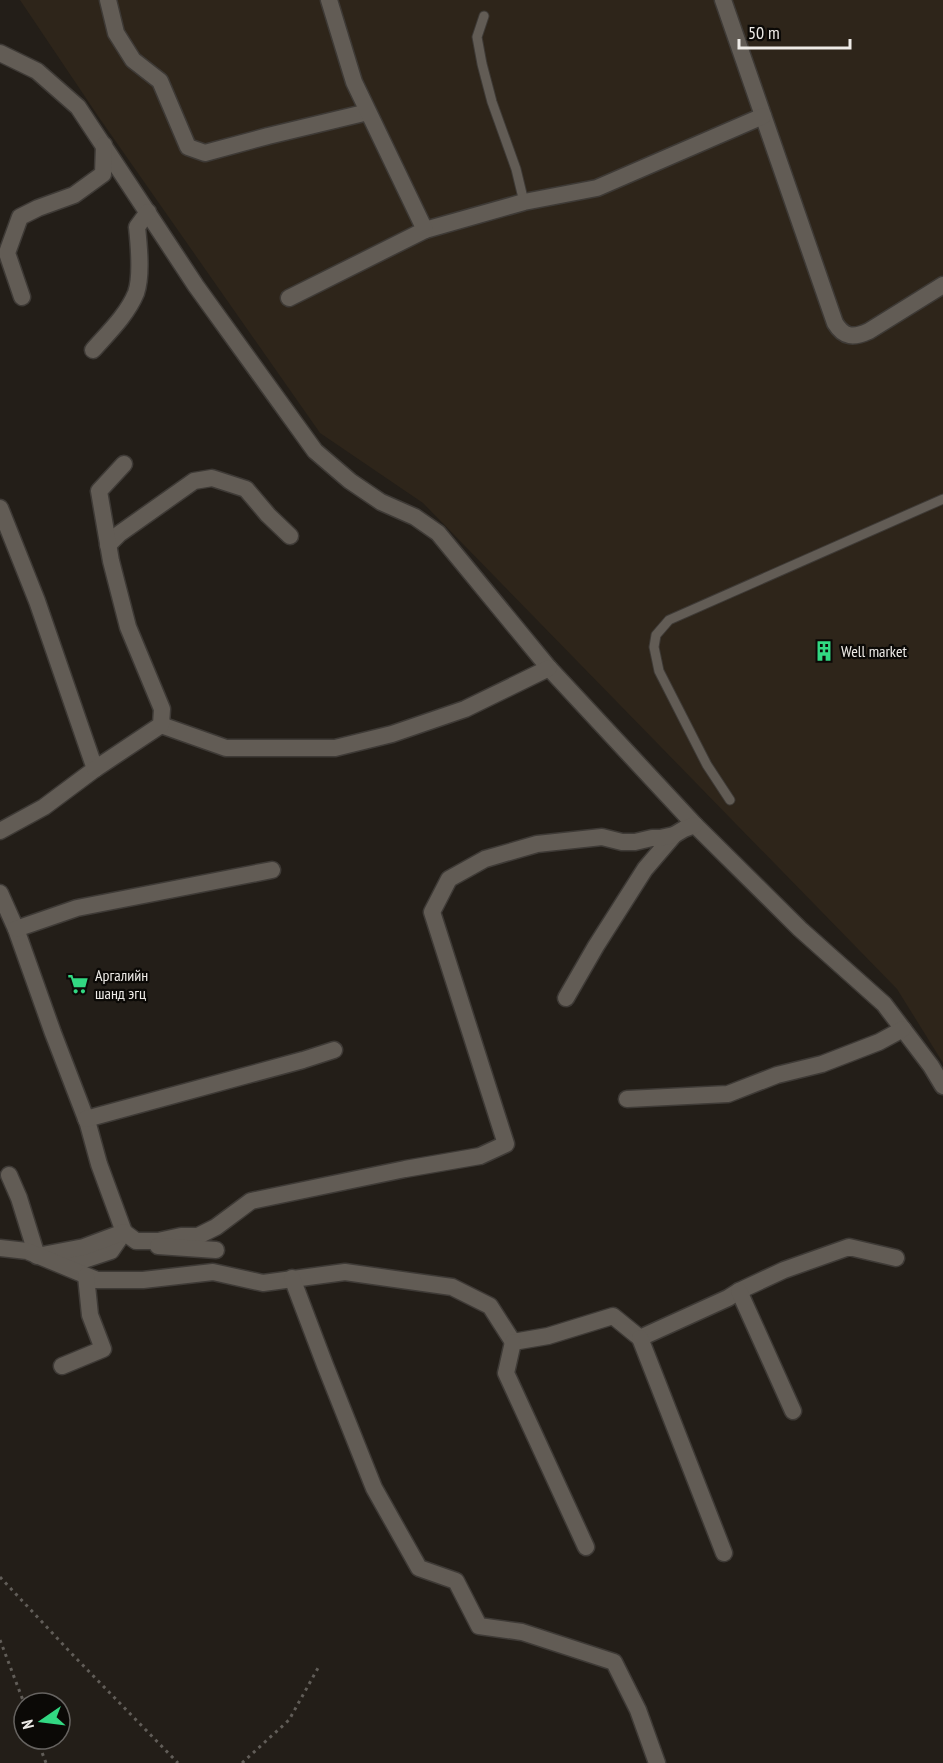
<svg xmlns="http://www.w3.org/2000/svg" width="943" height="1763" viewBox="0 0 943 1763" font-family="'PT Sans Narrow',sans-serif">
  <rect width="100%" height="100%" fill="#231e18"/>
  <path fill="#2e251a" d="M20 0H943V1063L897 989 423 503 320 433 100 119Z"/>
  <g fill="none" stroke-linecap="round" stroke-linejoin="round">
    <g stroke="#3e3a36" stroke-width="11">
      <g id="service">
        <path d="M484 16 477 37 482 64 492 102 516 169 524 202"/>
        <path d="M730 800 707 765 659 671 654 647 656 635 669 620 943 499"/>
      </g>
    </g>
    <g stroke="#3e3a36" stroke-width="19">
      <g id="minor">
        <path d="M108 0 116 33 133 60 160 81 188 147 205 153 268 136 368 112"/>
        <path d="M723 0 835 323C844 338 854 338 869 331L943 285"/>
        <path d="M0 53 37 71 78 107 196 286 315 451 350 481 381 502 415 517 438 533 549 668 695 825 800 929 884 1004 931 1066 943 1086"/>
        <path d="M425 230 524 202 597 188 763 116"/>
        <path d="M22 297 7 253 20 217 38 208 74 195 103 174 104 145"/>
        <path d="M289 298 425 230 354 82 329 0"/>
        <path d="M93 350C108 333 127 315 136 293 142 276 139 246 137 227L148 212"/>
        <path d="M0 508 37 601 95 769 44 807 0 831"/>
        <path d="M108 545 119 534 194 481 212 478 246 489 268 515 290 536"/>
        <path d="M161 725 226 748H335L392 734 465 709 549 668"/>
        <path d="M95 769 161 725 162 709 128 627 111 561 99 491 124 464"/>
        <path d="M0 893 16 929 53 1033 88 1124 99 1164 124 1232 111 1251 84 1260 57 1258"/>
        <path d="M16 929 77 908 272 870"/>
        <path d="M566 998 596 946 645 869 674 835"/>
        <path d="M627 1099 728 1094 777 1075 822 1064 879 1042 903 1029"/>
        <path d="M86 1119 303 1060 334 1050"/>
        <path d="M9 1175 19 1198 37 1256 84 1247 124 1232 136 1241H158L181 1236H198L216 1227 251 1201 405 1169 480 1156 506 1144 432 912 449 879 485 859 537 844 602 837 622 842H635L652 838H660L674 835 684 829 695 825"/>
        <path d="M158 1246 216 1250"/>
        <path d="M0 1248 27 1251 97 1280H143L213 1272 263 1283 345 1272 452 1287 490 1306 513 1342 548 1336 613 1316 640 1338 728 1298 739 1291 784 1270 849 1247 896 1258"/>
        <path d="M292 1278 325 1365 374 1488 419 1568 456 1581 479 1626 522 1632 614 1662 638 1710 657 1763"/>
        <path d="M739 1291 793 1411"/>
        <path d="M640 1338 724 1553"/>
        <path d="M513 1342 506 1373 586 1547"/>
        <path d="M62 1366 103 1349 90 1315 86 1276"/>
      </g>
    </g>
    <g stroke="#615d58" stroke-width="3" stroke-dasharray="3 4.5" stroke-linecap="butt">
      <path d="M0 1577 71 1653 178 1763"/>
      <path d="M0 1640 24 1703"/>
      <path d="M37 1739 46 1763"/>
      <path d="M242 1763 289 1720 318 1668"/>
    </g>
    <use href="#service" stroke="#625c55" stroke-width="9"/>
    <use href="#minor" stroke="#625c55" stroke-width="16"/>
  </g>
  <defs>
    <g id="building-bare" transform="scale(1.62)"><path d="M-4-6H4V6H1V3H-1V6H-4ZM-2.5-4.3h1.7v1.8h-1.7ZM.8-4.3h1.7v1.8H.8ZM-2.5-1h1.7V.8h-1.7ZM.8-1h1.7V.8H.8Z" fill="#32d882" stroke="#0b0906" stroke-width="2.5" paint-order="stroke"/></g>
    <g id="supermarket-bare" transform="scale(1.62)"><path d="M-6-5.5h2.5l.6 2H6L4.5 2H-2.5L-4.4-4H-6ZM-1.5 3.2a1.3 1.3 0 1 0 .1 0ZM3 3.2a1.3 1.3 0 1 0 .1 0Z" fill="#32d882" stroke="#0b0906" stroke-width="2.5" paint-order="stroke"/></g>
  </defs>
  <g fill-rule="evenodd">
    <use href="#building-bare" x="824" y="651"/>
    <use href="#supermarket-bare" x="78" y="984"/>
  </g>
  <g text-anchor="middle" stroke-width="4.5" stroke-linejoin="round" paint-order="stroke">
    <g font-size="16" fill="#eeebe7" stroke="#0b0906" text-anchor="start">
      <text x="841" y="657">Well market</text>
      <text x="95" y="981">Аргалийн<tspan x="95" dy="18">шанд эгц</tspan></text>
    </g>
  </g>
  <g transform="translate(42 1721) rotate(256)"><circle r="28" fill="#0b0906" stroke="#666360" stroke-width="1.5"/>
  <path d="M0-4.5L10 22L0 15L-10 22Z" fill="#32d882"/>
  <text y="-9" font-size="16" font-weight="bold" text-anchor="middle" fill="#eeebe7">N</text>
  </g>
  <path d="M739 39v9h111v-9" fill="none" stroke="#eeebe7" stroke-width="3"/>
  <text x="748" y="39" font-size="18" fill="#eeebe7" stroke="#0b0906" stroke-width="4.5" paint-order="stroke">50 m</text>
</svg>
